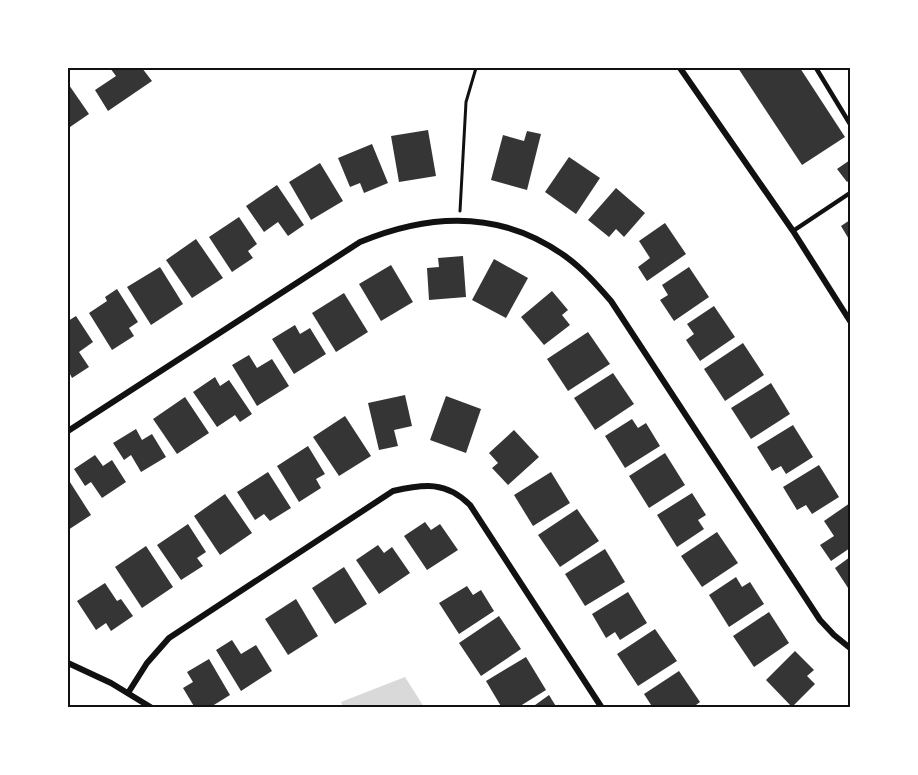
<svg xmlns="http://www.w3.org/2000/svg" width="918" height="775" viewBox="0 0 918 775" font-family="'Varela Round',sans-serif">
  <rect width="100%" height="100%" fill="#fff"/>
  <path fill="#d9d9d9" d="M405 677 424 707H343L341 702Z"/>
  <g fill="#353535">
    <path d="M110 68H142L152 81 108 111 95 90 116 76Z"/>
    <path d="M738 68H800L845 137 802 165Z"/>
    <path d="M69 85 89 114 70 127 68 124V87Z"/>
    <path d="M428 130 436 176 399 182 391 136Z"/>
    <path d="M527 131 541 134 527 190 491 180 503 135 524 141Z"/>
    <path d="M372 144 388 183 364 193 360 183 350 187 338 158Z"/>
    <path d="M569 157 600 178 576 214 545 192Z"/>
    <path d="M850 160V180L847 182 837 169Z"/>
    <path d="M320 163 343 201 311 220 289 182Z"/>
    <path d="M277 185 304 225 288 236 278 222 264 232 246 206Z"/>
    <path d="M616 188 645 213 624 237 616 229 609 237 588 220Z"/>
    <path d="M239 217 257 244 248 251 253 258 232 272 209 237Z"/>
    <path d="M850 220V241L841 226Z"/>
    <path d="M665 223 686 254 647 281 638 267 650 258 639 241Z"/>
    <path d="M196 239 223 278 192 298 166 260Z"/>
    <path d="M463 256 466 297 429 300 427 268 439 267 438 258Z"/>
    <path d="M494 259 528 278 506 318 472 300Z"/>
    <path d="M391 265 413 302 381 321 359 284Z"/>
    <path d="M160 267 183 304 151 325 127 287Z"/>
    <path d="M689 267 709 297 674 321 660 300 668 295 662 285Z"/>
    <path d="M117 289 138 322 129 328 134 336 112 350 89 313 107 301 105 297Z"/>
    <path d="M552 291 568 310 562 315 570 325 544 345 521 317Z"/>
    <path d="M344 293 368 332 336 352 312 313Z"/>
    <path d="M714 306 735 337 700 361 686 340 694 334 687 324Z"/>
    <path d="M76 316 93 342 79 352 89 367 72 378 68 370V321Z"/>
    <path d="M295 325 300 334 310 328 326 354 294 374 272 339Z"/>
    <path d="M588 332 610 364 568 391 547 359Z"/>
    <path d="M743 343 764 375 725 401 704 369Z"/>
    <path d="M249 355 257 368 272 359 289 386 257 406 232 365Z"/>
    <path d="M613 373 634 404 595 430 574 398Z"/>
    <path d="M215 377 220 386 229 380 252 414 240 422 235 415 217 427 193 392Z"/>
    <path d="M771 383 790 414 751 439 731 408Z"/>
    <path d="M405 395 412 426 394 430 398 446 379 450 368 403Z"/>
    <path d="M446 396 481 409 466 453 430 440Z"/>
    <path d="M185 397 209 433 177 454 153 419Z"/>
    <path d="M345 416 371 456 339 476 313 437Z"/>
    <path d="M632 419 638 428 646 423 660 446 625 468 605 436Z"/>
    <path d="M793 425 813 457 786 474 781 466 772 471 757 447Z"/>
    <path d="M136 429 142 440 152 434 166 457 141 472 131 455 124 460 113 443Z"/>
    <path d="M514 430 539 457 508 485 492 468 498 463 489 453Z"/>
    <path d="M308 446 325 474 316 479 321 488 299 502 277 466Z"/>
    <path d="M665 453 685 485 649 508 629 476Z"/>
    <path d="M95 455 103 466 112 460 126 482 102 498 91 482 85 486 74 469Z"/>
    <path d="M819 465 839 497 812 514 806 505 797 510 783 487Z"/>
    <path d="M268 472 291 508 270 521 264 514 255 520 237 492Z"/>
    <path d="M551 472 570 503 533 526 514 495Z"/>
    <path d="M68 479 91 515 68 530Z"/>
    <path d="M692 493 706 515 698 520 704 529 677 547 657 515Z"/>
    <path d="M225 494 252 533 220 555 194 516Z"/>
    <path d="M850 503V548L831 561 820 545 834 536 824 521Z"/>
    <path d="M577 509 599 541 560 567 538 535Z"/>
    <path d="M425 522 431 530 440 524 458 550 427 570 404 536Z"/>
    <path d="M188 524 206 552 197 558 203 566 181 580 157 545Z"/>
    <path d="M717 532 738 563 702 587 681 556Z"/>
    <path d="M378 545 384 553 392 547 410 573 379 594 356 560Z"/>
    <path d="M146 546 173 587 142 608 115 567Z"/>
    <path d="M605 549 625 582 585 606 565 574Z"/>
    <path d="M850 557V591L835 568Z"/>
    <path d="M344 567 367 604 335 624 312 588Z"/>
    <path d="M736 577 742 587 750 582 764 604 729 627 709 595Z"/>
    <path d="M105 583 117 601 121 599 133 616 111 631 106 623 96 630 77 601Z"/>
    <path d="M467 586 473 595 481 590 494 611 459 634 439 603Z"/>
    <path d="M628 592 647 623 620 640 615 632 606 638 592 614Z"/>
    <path d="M296 599 318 636 288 655 265 619Z"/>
    <path d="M769 612 789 643 754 667 733 636Z"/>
    <path d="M499 616 521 649 481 676 459 643Z"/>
    <path d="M655 629 677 661 638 686 617 654Z"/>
    <path d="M232 640 241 654 256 645 272 671 241 691 216 650Z"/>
    <path d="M795 651 814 670 807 676 815 684 792 707 766 680Z"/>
    <path d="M526 657 546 690 517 708H502L486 681Z"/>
    <path d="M209 659 230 695 209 708H195L183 688 193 682 187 672Z"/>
    <path d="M679 671 700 702 692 708H653L644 694Z"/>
    <path d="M549 695 557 708H531Z"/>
  </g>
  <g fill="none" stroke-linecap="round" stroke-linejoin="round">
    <path stroke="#111" stroke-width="3" d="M460 211 466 102 476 68"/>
    <g stroke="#111" stroke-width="4.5">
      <path d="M816 68 850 124"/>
      <path d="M793 231 850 193"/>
    </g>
    <g stroke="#111" stroke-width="6">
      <path d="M680 68 793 231 850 321"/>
      <path d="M68 431 360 242C430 213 501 210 565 256 583 269 597 285 611 301L820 620 834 635 850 648"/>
      <path d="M68 663 111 683 152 708"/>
      <path d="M128 693 147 663 169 638 393 491C424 484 446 481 470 505L602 708"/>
    </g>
  </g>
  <rect width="918" height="775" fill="none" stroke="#ffffff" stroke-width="138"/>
  <rect x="69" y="69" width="780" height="637" fill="none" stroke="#111" stroke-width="2"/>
</svg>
